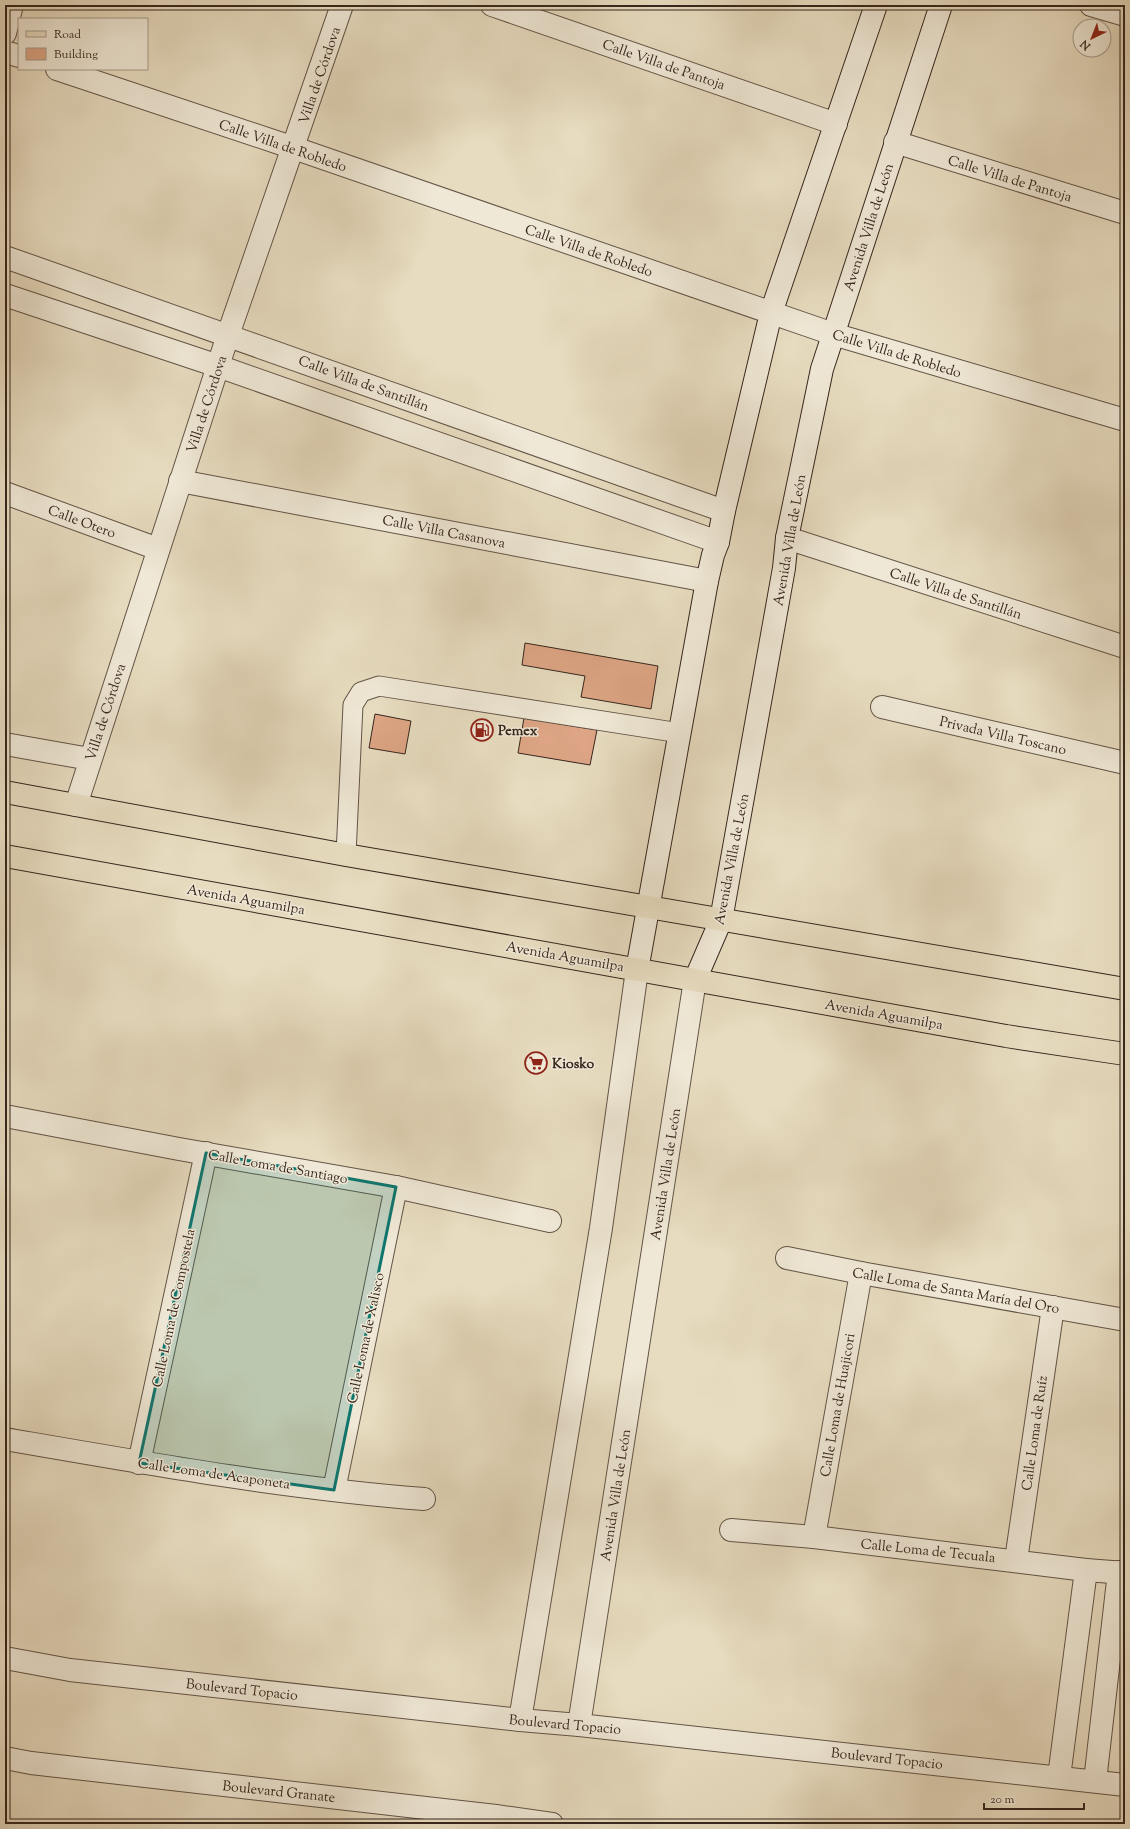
<svg xmlns="http://www.w3.org/2000/svg" width="1130" height="1829" viewBox="0 0 1130 1829" font-family="'Sorts Mill Goudy',serif">
  <rect width="100%" height="100%" fill="#e7dcc0"/>
  <filter id="stains"><feTurbulence type="fractalNoise" baseFrequency=".005" numOctaves="4"/><feColorMatrix values="0 0 0 0 .2 0 0 0 0 .09 0 0 0 0 .02 0 0 0 .5 -.17"/></filter>
  <radialGradient id="worn" r=".72"><stop offset=".6" stop-color="#630" stop-opacity="0"/><stop offset="1" stop-color="#630" stop-opacity=".3"/></radialGradient>
  <g fill="#dda585" stroke="#37261d">
    <path d="M525 643 658 666 651 709 581 697 585 676 522 665Z"/>
    <path d="M375 714 411 721 405 754 369 748Z"/>
    <path d="M524 718 597 730 590 765 518 753Z"/>
  </g>
  <g fill="none" stroke-linecap="round" stroke-linejoin="round">
    <g stroke="#635446" stroke-width="21">
      <path id="lane" d="M346 855 353 705 361 692 379 686 680 733"/>
    </g>
    <g stroke="#635446" stroke-width="24">
      <g id="street">
        <path d="M492 5 836 124"/>
        <path d="M1091 5 1125 15"/>
        <path d="M5 33 12 5"/>
        <path d="M5 52 19 56"/>
        <path d="M57 69 294 148 833 334 1125 420"/>
        <path d="M895 142 1125 213"/>
        <path d="M5 257 724 511"/>
        <path d="M5 295 218 366 718 542"/>
        <path d="M180 481 707 581"/>
        <path d="M5 493 158 549"/>
        <path d="M787 538 1125 647"/>
        <path d="M882 707 1125 763"/>
        <path d="M5 744 90 759"/>
        <path d="M76 805 228 335 342 5"/>
        <path d="M5 1116 179 1149 396 1187 550 1221"/>
        <path d="M787 1258 861 1273 1125 1320"/>
        <path d="M5 1439C144 1463 283 1488 424 1499"/>
        <path d="M139 1463 206 1153"/>
        <path d="M334 1490 396 1187"/>
        <path d="M731 1530 814 1537 1086 1570 1125 1573"/>
        <path d="M814 1537 861 1273"/>
        <path d="M1016 1560 1053 1307"/>
        <path d="M5 1658 70 1670 520 1720 579 1725 1125 1785"/>
        <path d="M520 1720 601 1228 637 970"/>
        <path d="M579 1725 695 980"/>
        <path d="M5 1758 31 1763 496 1816 552 1824"/>
        <path d="M1059 1777 1086 1570"/>
        <path d="M1095 1781 1119 1572"/>
      </g>
    </g>
    <g stroke="#37261d" stroke-width="24">
      <g id="secondary">
        <path d="M637 970 707 581 713 555 718 542 724 511 771 313 876 5"/>
        <path d="M695 980 721 920 784 568 787 538 822 369 941 5"/>
      </g>
    </g>
    <g stroke="#37261d" stroke-width="24">
      <g id="primary">
        <path d="M5 792 346 855 1125 989"/>
        <path d="M5 856 1006 1036 1125 1054"/>
      </g>
    </g>
    <use href="#lane" stroke="#efe8d6" stroke-width="19"/>
    <use href="#street" stroke="#efe8d6" stroke-width="22"/>
    <use href="#secondary" stroke="#efe8d6" stroke-width="22"/>
    <use href="#primary" stroke="#e7dcc0" stroke-width="22"/>
  </g>
  <path fill="#0f766e" fill-opacity="0.2" stroke="#0f766e" stroke-width="3" stroke-linejoin="round" d="M206 1153 396 1187 334 1490 139 1463Z"/>
  <defs>
    <g id="fuel-ring" transform="scale(1.15)"><circle r="9.5" fill="#efe8d6" stroke="#8f2418" stroke-width="1.5"/><path d="M-5.5-6h7V0h2V4h1.3V-2.5L3-4.5l.8-.8L6-3V5H2.5V1h-1V6h-7ZM-4.2-4.7v3.2H.2V-4.7Z" fill="#8f2418"/></g>
    <g id="supermarket-ring" transform="scale(1.15)"><circle r="9.5" fill="#efe8d6" stroke="#8f2418" stroke-width="1.5"/><path d="M-6-5.5h2.5l.6 2H6L4.5 2H-2.5L-4.4-4H-6ZM-1.5 3.2a1.3 1.3 0 1 0 .1 0ZM3 3.2a1.3 1.3 0 1 0 .1 0Z" fill="#8f2418"/></g>
  </defs>
  <g fill-rule="evenodd">
    <use href="#fuel-ring" x="482" y="730"/>
    <use href="#supermarket-ring" x="536" y="1063"/>
  </g>
  <g text-anchor="middle" stroke-width="3" stroke-linejoin="round" paint-order="stroke">
    <g font-size="14" fill="#37261d" stroke="#efe8d6">
      <text transform="translate(664 64) rotate(19)" y="5">Calle Villa de Pantoja</text>
      <text transform="translate(319 75) rotate(-71)" y="5">Villa de Córdova</text>
      <text transform="translate(283 145) rotate(19)" y="5">Calle Villa de Robledo</text>
      <text transform="translate(1010 178) rotate(17)" y="5">Calle Villa de Pantoja</text>
      <text transform="translate(868 227) rotate(-72)" y="5">Avenida Villa de León</text>
      <text transform="translate(589 250) rotate(19)" y="5">Calle Villa de Robledo</text>
      <text transform="translate(897 353) rotate(17)" y="5">Calle Villa de Robledo</text>
      <text transform="translate(364 383) rotate(20)" y="5">Calle Villa de Santillán</text>
      <text transform="translate(206 404) rotate(-72)" y="5">Villa de Córdova</text>
      <text transform="translate(82 521) rotate(20)" y="5">Calle Otero</text>
      <text transform="translate(444 531) rotate(11)" y="5">Calle Villa Casanova</text>
      <text transform="translate(789 540) rotate(-80)" y="5">Avenida Villa de León</text>
      <text transform="translate(956 593) rotate(18)" y="5">Calle Villa de Santillán</text>
      <text transform="translate(105 712) rotate(-72)" y="5">Villa de Córdova</text>
      <text transform="translate(1003 735) rotate(13)" y="5">Privada Villa Toscano</text>
      <text transform="translate(731 859) rotate(-79)" y="5">Avenida Villa de León</text>
      <text transform="translate(246 899) rotate(10)" y="5">Avenida Aguamilpa</text>
      <text transform="translate(565 956) rotate(10)" y="5">Avenida Aguamilpa</text>
      <text transform="translate(884 1014) rotate(10)" y="5">Avenida Aguamilpa</text>
      <text transform="translate(278 1166) rotate(10)" y="5">Calle Loma de Santiago</text>
      <text transform="translate(665 1174) rotate(-81)" y="5">Avenida Villa de León</text>
      <text transform="translate(956 1290) rotate(10)" y="5">Calle Loma de Santa María del Oro</text>
      <text transform="translate(173 1308) rotate(-78)" y="5">Calle Loma de Compostela</text>
      <text transform="translate(365 1338) rotate(-78)" y="5">Calle Loma de Xalisco</text>
      <text transform="translate(837 1405) rotate(-80)" y="5">Calle Loma de Huajicori</text>
      <text transform="translate(1034 1433) rotate(-82)" y="5">Calle Loma de Ruíz</text>
      <text transform="translate(214 1473) rotate(8)" y="5">Calle Loma de Acaponeta</text>
      <text transform="translate(615 1495) rotate(-81)" y="5">Avenida Villa de León</text>
      <text transform="translate(928 1550) rotate(6)" y="5">Calle Loma de Tecuala</text>
      <text transform="translate(242 1689) rotate(6)" y="5">Boulevard Topacio</text>
      <text transform="translate(565 1724) rotate(5)" y="5">Boulevard Topacio</text>
      <text transform="translate(887 1758) rotate(6)" y="5">Boulevard Topacio</text>
      <text transform="translate(279 1791) rotate(6)" y="5">Boulevard Granate</text>
    </g>
    <g font-size="14" font-weight="bold" fill="#37261d" stroke="#efe8d6" text-anchor="start">
      <text x="498" y="735">Pemex</text>
      <text x="552" y="1068">Kiosko</text>
    </g>
  </g>
  <rect width="1130" height="1829" fill="none" stroke="#e7dcc0" stroke-width="20"/>
  <rect x="6" y="6" width="1118" height="1817" fill="none" stroke="#37261d" stroke-width="2"/>
  <rect x="10" y="10" width="1110" height="1809" fill="none" stroke="#37261d"/>
  <rect x="18" y="18" width="130" height="52" fill="#efe8d6" stroke="#a59a8c"/>
  <rect x="26" y="31" width="20" height="6" fill="#e7dcc0" stroke="#a59a8c"/>
  <text x="54" y="38" font-size="12" fill="#37261d">Road</text>
  <rect x="26" y="48" width="20" height="12" fill="#dda585" stroke="#a59a8c"/>
  <text x="54" y="58" font-size="12" fill="#37261d">Building</text>
  <g transform="translate(1092 38) rotate(223)"><circle r="19" fill="#efe8d6" stroke="#a59a8c"/>
  <path d="M0-3L7 15L0 10L-7 15Z" fill="#8f2418"/>
  <text y="-6" font-size="11" font-weight="bold" text-anchor="middle" fill="#37261d">N</text>
  </g>
  <path d="M984 1803v6h100v-6" fill="none" stroke="#37261d" stroke-width="2"/>
  <text x="990" y="1803" font-size="12" fill="#37261d" stroke="#efe8d6" stroke-width="3" paint-order="stroke">20 m</text>
  <rect width="100%" height="100%" filter="url(#stains)"/>
  <rect width="100%" height="100%" fill="url(#worn)"/>
</svg>
